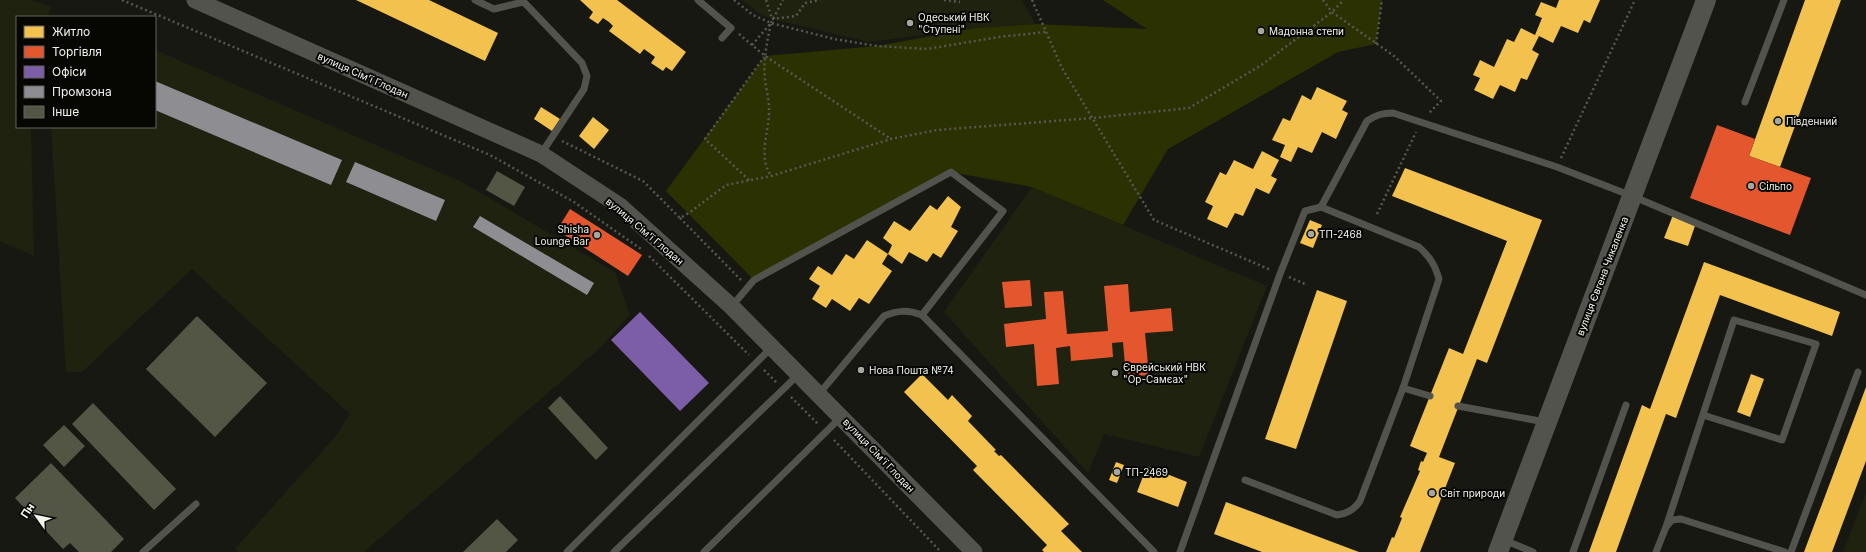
<svg xmlns="http://www.w3.org/2000/svg" width="1866" height="552" viewBox="0 0 1866 552" font-family="Inter,sans-serif">
  <rect width="100%" height="100%" fill="#181812"/>
  <g fill="#1f220e">
    <path d="M0 0H32L51 7 47 17H17V127H31L34 256 0 241Z"/>
    <path d="M742 0H1022L1035 24 975 28 869 42 772 19 761 15Z"/>
    <path d="M155 50 462 182 615 272 630 315 601 347 364 552H238L235 549 335 437 350 414 192 269 82 372H66L51 127H155Z"/>
    <path d="M1032 187 1267 286 1199 457 1104 434 1088 473 944 312Z"/>
    <path d="M1866 493V552H1843Z"/>
  </g>
  <path fill="#2c3102" d="M1103 0H1382L1376 44 1338 52 1168 149 1123 225 1032 187 951 172 754 280 666 191 765 56 877 46 975 28 1035 24 1147 29Z"/>
  <g fill="#f2c14e">
    <path d="M356 0H429L498 33 485 61Z"/>
    <path d="M580 0H617L686 52 672 71 666 67 663 71 651 63 655 57 644 49 640 54 609 31 613 26 609 22 603 18 598 24 589 18 593 12Z"/>
    <path d="M1559 0H1600L1590 23 1584 20 1578 33 1561 26 1553 43 1539 36 1532 50 1539 54 1527 80 1521 78 1515 92 1500 85 1493 99 1474 90 1480 78 1473 75 1480 60 1494 67 1507 39 1514 42 1521 28 1535 35 1542 18 1535 15 1541 2 1556 8Z"/>
    <path d="M1805 0H1841L1780 167 1749 156Z"/>
    <path d="M1317 87 1347 101 1342 110 1348 113 1336 139 1322 132 1312 153 1298 147 1291 162 1280 157 1285 145 1272 140 1283 118 1290 121 1302 95 1311 100Z"/>
    <path d="M541 107 560 119 552 131 534 119Z"/>
    <path d="M593 117 609 130 594 149 579 136Z"/>
    <path d="M1262 151 1279 160 1271 176 1277 179 1269 194 1256 188 1243 216 1235 213 1227 228 1207 219 1213 206 1205 202 1220 172 1226 175 1234 160 1253 169Z"/>
    <path d="M1405 168 1542 220 1487 363 1477 359 1439 457 1455 463 1420 552H1386L1392 537 1394 538 1402 518 1400 517 1420 471 1418 470 1421 461 1423 462 1427 453 1410 446 1449 348 1463 354 1507 241 1392 196Z"/>
    <path d="M948 196 961 207 951 227 958 231 941 258 933 253 927 262 909 252 902 264 888 254 892 245 883 238 894 221 910 231 930 205 937 210Z"/>
    <path d="M1673 215 1696 223 1688 246 1664 238Z"/>
    <path d="M1310 220 1322 225 1313 248 1300 243Z"/>
    <path d="M867 240 888 254 882 264 892 271 869 304 859 298 850 311 832 299 826 308 812 299 820 286 809 279 818 266 832 275 846 254 854 259Z"/>
    <path d="M1704 262 1840 312 1832 336 1720 295 1676 418 1666 414 1616 552H1589L1642 405 1650 409Z"/>
    <path d="M1317 290 1347 301 1296 449 1265 439Z"/>
    <path d="M922 374 948 400 952 395 972 416 968 421 996 450 994 451 999 456 1001 455 1069 524 1061 531 1082 552H1044L1042 550 1047 545 973 470 977 466 904 392Z"/>
    <path d="M1751 374 1764 379 1750 417 1737 412Z"/>
    <path d="M1866 387V461L1832 552H1804Z"/>
    <path d="M1116 462 1124 465 1117 483 1109 480Z"/>
    <path d="M1147 466 1187 482 1178 507 1137 492Z"/>
    <path d="M1226 502 1359 552H1262L1214 534Z"/>
  </g>
  <g fill="#e4572e">
    <path d="M1717 125 1755 139 1749 156 1811 178 1790 235 1690 198Z"/>
    <path d="M570 209 642 255 628 276 557 230Z"/>
    <path d="M1030 280 1032 306 1005 308 1002 282Z"/>
    <path d="M1128 284 1130 312 1171 308 1173 331 1145 333 1149 375 1126 377 1123 342 1112 343 1113 357 1071 361 1070 346 1056 348 1059 384 1037 386 1034 344 1006 347 1004 324 1046 319 1044 292 1063 291 1067 334 1108 331 1104 286Z"/>
  </g>
  <path fill="#7b5ea7" d="M640 312 709 383 680 411 611 340Z"/>
  <g fill="#8d8d92">
    <path d="M155 81 342 160 331 185 155 110Z"/>
    <path d="M355 162 445 200 436 221 346 182Z"/>
    <path d="M480 216 594 283 587 295 473 227Z"/>
  </g>
  <g fill="#535644">
    <path d="M497 171 525 187 514 206 486 190Z"/>
    <path d="M197 316 267 383 215 437 146 369Z"/>
    <path d="M560 396 608 448 596 460 548 408Z"/>
    <path d="M93 403 176 489 154 510 72 424Z"/>
    <path d="M64 425 85 446 64 467 43 445Z"/>
    <path d="M51 463 124 539 111 552H79L70 543 63 549 15 498Z"/>
    <path d="M497 519 518 540 506 552H463Z"/>
  </g>
  <g fill="none" stroke-linecap="round" stroke-linejoin="round">
    <g stroke="#575753" stroke-width="2.5" stroke-dasharray="2 3" stroke-linecap="butt">
      <path d="M122 0 490 155 574 202 641 249"/>
      <path d="M734 0 753 15 771 23 834 39 877 46 927 49 999 37 1046 32"/>
      <path d="M766 0 772 19"/>
      <path d="M944 0 960 2"/>
      <path d="M1032 0 1062 68 1154 220 1271 270"/>
      <path d="M1323 0 1332 12 1394 56 1441 101 1429 113"/>
      <path d="M772 19 796 16 805 3 820 0"/>
      <path d="M771 23 783 0"/>
      <path d="M739 34 765 56 891 139"/>
      <path d="M1376 44 1382 0"/>
      <path d="M752 45 771 23C767 42 763 60 765 79 766 89 769 99 769 109 770 131 757 154 771 176"/>
      <path d="M562 141 643 181 680 218 689 213 726 185 771 176 891 139 937 130 1093 118 1189 108 1260 66 1332 12 1344 0"/>
      <path d="M1561 158 1635 0"/>
      <path d="M749 180 705 139 764 57"/>
      <path d="M1377 214 1416 132"/>
      <path d="M680 218 741 280"/>
      <path d="M649 256 749 355"/>
      <path d="M1289 277 1305 284"/>
      <path d="M764 370 776 382"/>
      <path d="M791 397 819 425"/>
      <path d="M834 440 941 552"/>
    </g>
    <g stroke="#52534d" stroke-width="7">
      <path d="M475 0 494 9 523 2"/>
      <path d="M522 0 582 63 587 76 584 89 541 154"/>
      <path d="M698 0 731 28 722 38"/>
      <path d="M1745 102 1784 0"/>
      <path d="M1321 207 1367 121C1376 115 1382 113 1393 113L1557 167 1632 196 1866 295"/>
      <path d="M732 306 754 280 951 172 1003 211 922 315"/>
      <path d="M1403 388 1430 396"/>
      <path d="M819 394 884 316C898 310 908 310 922 315L1154 552"/>
      <path d="M1458 406 1545 422"/>
      <path d="M1666 527 1734 320 1816 344 1782 440 1703 415"/>
      <path d="M1504 540 1533 552"/>
      <path d="M143 552 196 504"/>
      <path d="M567 552 772 347"/>
      <path d="M614 552 799 374"/>
      <path d="M704 552 841 417"/>
      <path d="M1180 552 1280 274 1305 211 1321 207 1419 247C1430 257 1435 265 1439 279L1403 388 1360 501C1354 510 1347 514 1337 515L1245 480"/>
      <path d="M1573 552 1626 405"/>
      <path d="M1656 552 1666 527 1672 520 1681 519 1785 552"/>
      <path d="M1791 552 1858 372"/>
    </g>
    <path stroke="#52534d" stroke-width="17" d="M195 0 541 154 620 206 731 306 974 552"/>
    <path stroke="#52534d" stroke-width="20" d="M1498 552 1706 0"/>
  </g>
  <g fill="#a6a79e" stroke="#060603" stroke-width="1.5">
    <circle cx="910" cy="23" r="4"/>
    <circle cx="1261" cy="31" r="4"/>
    <circle cx="1778" cy="121" r="4"/>
    <circle cx="1751" cy="186" r="4"/>
    <circle cx="1311" cy="234" r="4"/>
    <circle cx="597" cy="235" r="4"/>
    <circle cx="861" cy="370" r="4"/>
    <circle cx="1115" cy="373" r="4"/>
    <circle cx="1117" cy="472" r="4"/>
    <circle cx="1432" cy="493" r="4"/>
  </g>
  <g text-anchor="middle" stroke-width="4" stroke-linejoin="round" paint-order="stroke">
    <g font-size="10" fill="#f2f4ea" stroke="#060603" text-anchor="start">
      <text x="918" y="21">Одеський НВК<tspan x="918" dy="12">"Ступені"</tspan></text>
      <text x="1269" y="35">Мадонна степи</text>
      <text x="1786" y="125">Південний</text>
      <text x="1759" y="190">Сільпо</text>
      <text x="589" y="233" text-anchor="end">Shisha<tspan x="589" dy="12">Lounge Bar</tspan></text>
      <text x="1319" y="238">ТП-2468</text>
      <text x="1123" y="371">Єврейський НВК<tspan x="1123" dy="12">"Ор-Самєах"</tspan></text>
      <text x="869" y="374">Нова Пошта №74</text>
      <text x="1125" y="476">ТП-2469</text>
      <text x="1440" y="497">Світ природи</text>
    </g>
    <g font-size="10" fill="#f2f4ea" stroke="#060603">
      <text transform="translate(363 75) rotate(24)" y="4">вулиця Сім'ї Глодан</text>
      <text transform="translate(645 231) rotate(40)" y="4">вулиця Сім'ї Глодан</text>
      <text transform="translate(1602 276) rotate(-69)" y="4">вулиця Євгена Чикаленка</text>
      <text transform="translate(879 455) rotate(46)" y="4">вулиця Сім'ї Глодан</text>
    </g>
  </g>
  <rect x="16" y="16" width="140" height="112" fill="#060603" stroke="#64655f"/>
  <rect x="24" y="26" width="20" height="12" fill="#f2c14e" stroke="#64655f"/>
  <text x="52" y="36" font-size="12" fill="#f2f4ea">Житло</text>
  <rect x="24" y="46" width="20" height="12" fill="#e4572e" stroke="#64655f"/>
  <text x="52" y="56" font-size="12" fill="#f2f4ea">Торгівля</text>
  <rect x="24" y="66" width="20" height="12" fill="#7b5ea7" stroke="#64655f"/>
  <text x="52" y="76" font-size="12" fill="#f2f4ea">Офіси</text>
  <rect x="24" y="86" width="20" height="12" fill="#8d8d92" stroke="#64655f"/>
  <text x="52" y="96" font-size="12" fill="#f2f4ea">Промзона</text>
  <rect x="24" y="106" width="20" height="12" fill="#535644" stroke="#64655f"/>
  <text x="52" y="116" font-size="12" fill="#f2f4ea">Інше</text>
  <g transform="translate(36 516) rotate(303)" stroke="#060603" stroke-width="3" paint-order="stroke">
  <path d="M0-3L7 15L0 10L-7 15Z" fill="#f2f4ea"/>
  <text y="-6" font-size="11" font-weight="bold" text-anchor="middle" fill="#f2f4ea">Пн</text>
  </g>
</svg>
